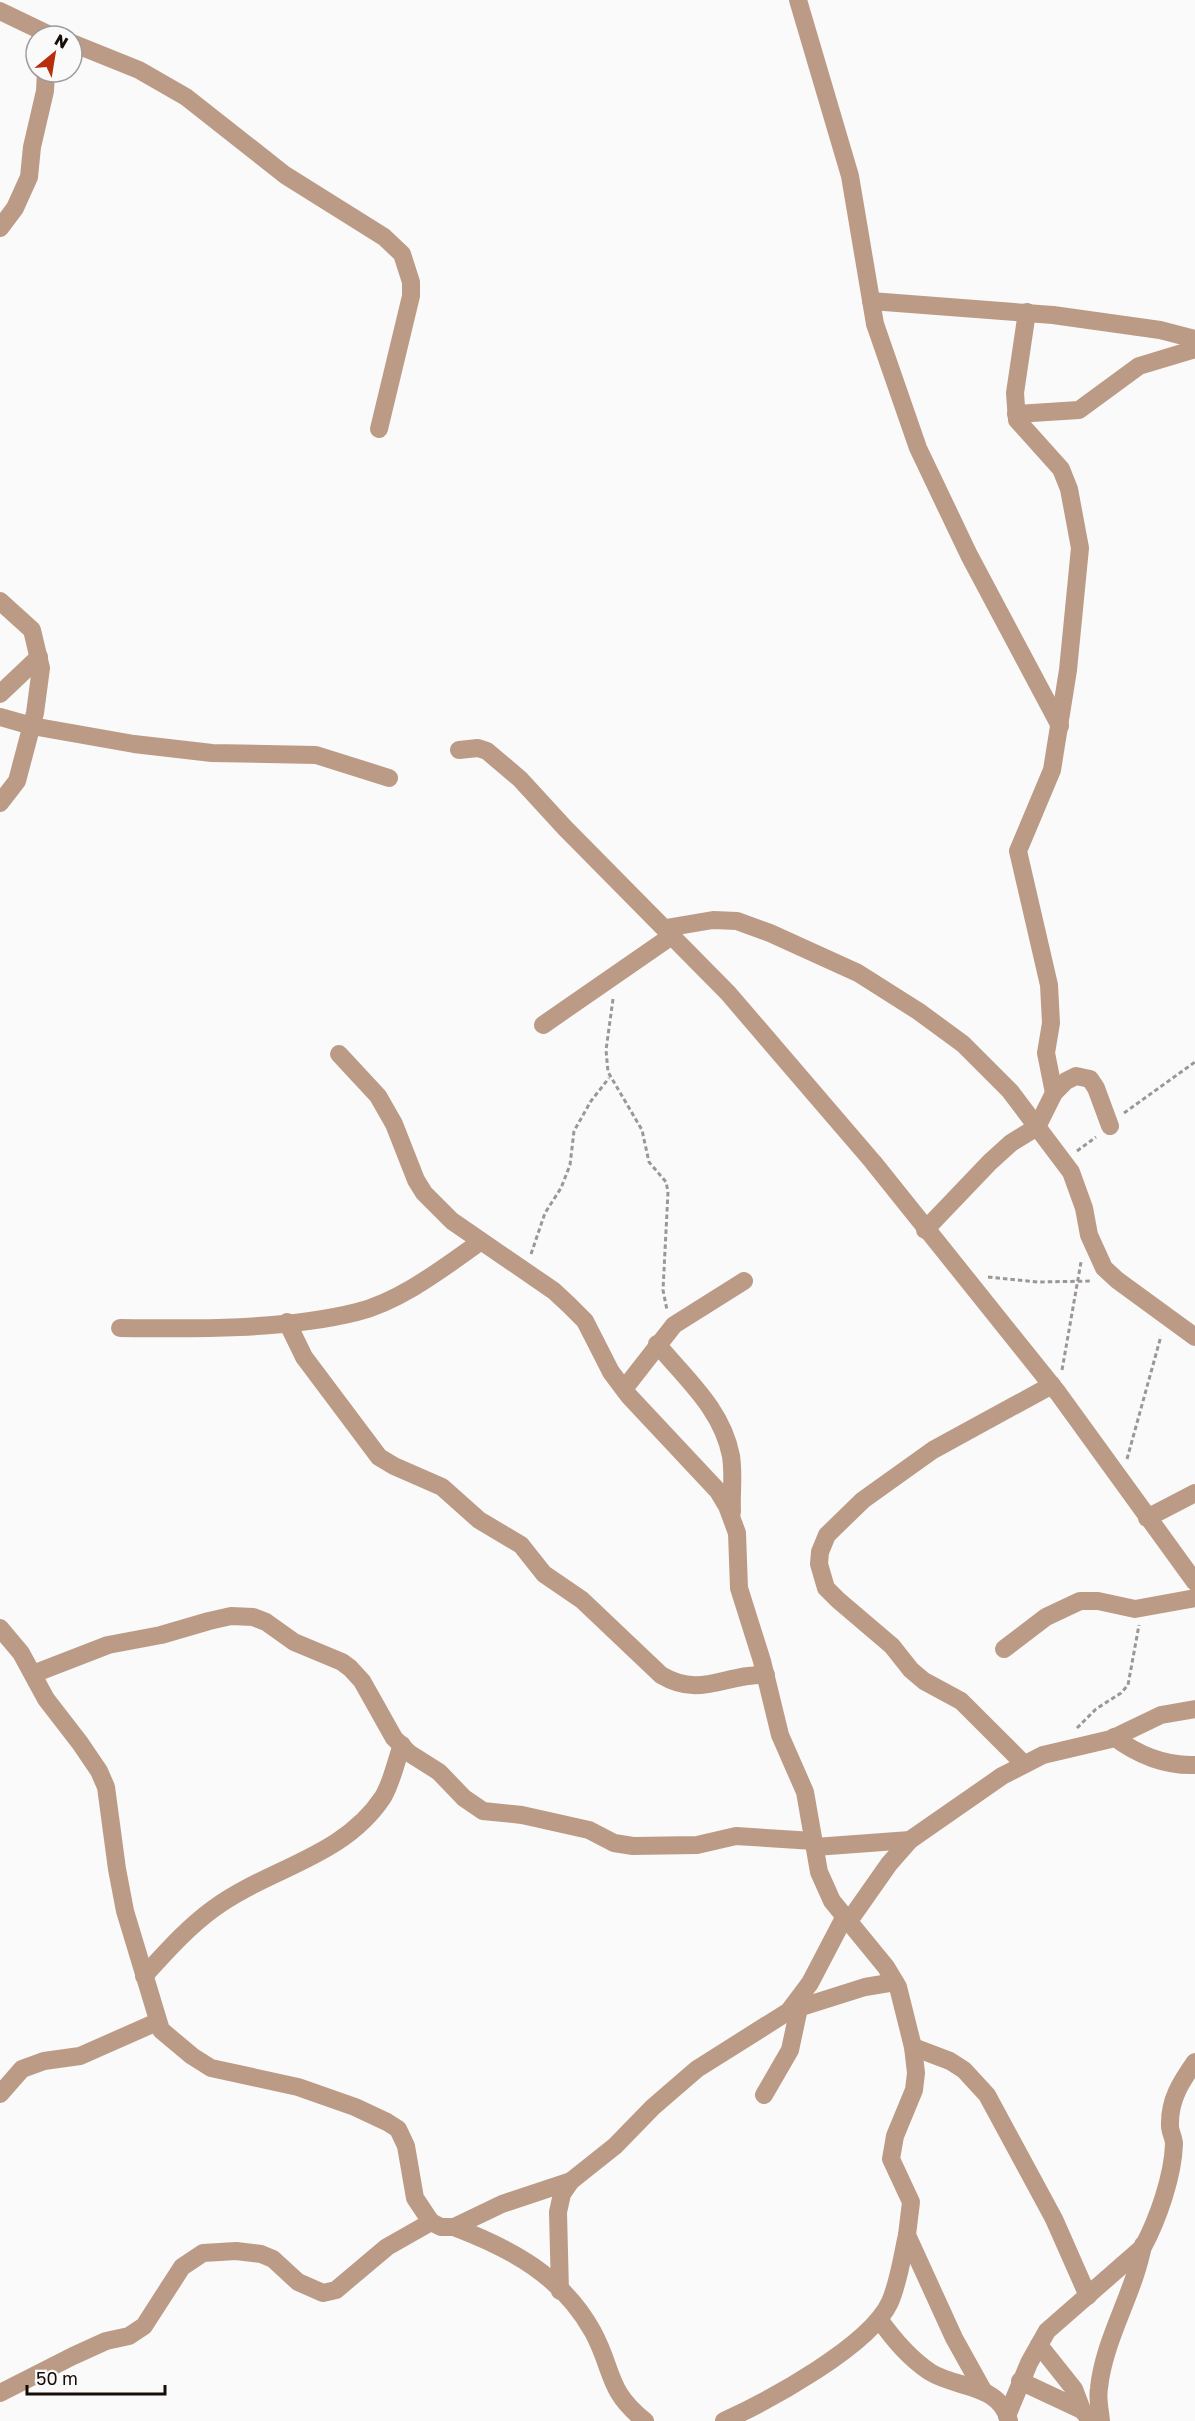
<svg xmlns="http://www.w3.org/2000/svg" width="1195" height="2421" viewBox="0 0 1195 2421" font-family="'Golos Text',sans-serif">
  <rect width="100%" height="100%" fill="#fafafa"/>
  <g fill="none" stroke-linecap="round" stroke-linejoin="round">
    <g stroke="#9b9795" stroke-width="3" stroke-dasharray="4.5 3" stroke-linecap="butt">
      <path d="M613 999 606 1050 608 1072 642 1130 649 1162 666 1182 668 1192 663 1290 667 1310"/>
      <path d="M1124 1113 1195 1062"/>
      <path d="M1077 1151 1096 1137"/>
      <path d="M531 1254 545 1213 561 1188 570 1165 574 1131 591 1101 609 1078"/>
      <path d="M988 1277 1038 1282 1092 1281"/>
      <path d="M1062 1370 1081 1262"/>
      <path d="M1127 1459 1161 1336"/>
      <path d="M1077 1728 1096 1709 1121 1693 1128 1685 1139 1625"/>
    </g>
    <g stroke="#bc9b86" stroke-width="18">
      <path d="M798 0 850 176 875 324 918 448 969 555 1060 726"/>
      <path d="M0 11 52 36"/>
      <path d="M72 43 139 70 186 97 285 175 384 237 402 254 411 282V296L379 429"/>
      <path d="M0 228 15 208 29 177 32 147 45 91 46 72"/>
      <path d="M871 301 1053 315 1160 330 1195 339"/>
      <path d="M1027 312 1015 393 1017 420 1061 469 1069 489 1080 548 1068 670 1052 770 1018 851 1049 985 1051 1023 1046 1053 1054 1093"/>
      <path d="M1016 414 1079 410 1139 366 1195 349"/>
      <path d="M0 601 32 630 41 668 35 713 17 781 0 803"/>
      <path d="M0 694 39 657"/>
      <path d="M0 717 32 726 134 744 212 753 316 755 389 778"/>
      <path d="M459 750 478 748 487 751 520 779 565 828 728 993 873 1162 1058 1393 1195 1582"/>
      <path d="M666 928 713 920 737 921 770 933 858 973 918 1011 963 1044 1010 1091 1071 1172 1084 1208 1089 1235 1104 1268 1117 1280 1195 1337"/>
      <path d="M543 1025 673 935"/>
      <path d="M339 1054 378 1096 394 1124 416 1180 424 1193 452 1221 554 1291 569 1305 585 1321 611 1372 629 1396 718 1491 727 1506 737 1533 739 1588 762 1661 780 1735 805 1792 819 1872 832 1901 886 1967 898 1987 913 2047 916 2073 914 2090 895 2136 891 2159 911 2202 907 2235 954 2338 984 2392"/>
      <path d="M925 1230 990 1162 1011 1143 1037 1127 1054 1093 1066 1081 1076 1076 1090 1079 1096 1088 1110 1126"/>
      <path d="M287 1322 304 1357 379 1457 394 1466 442 1487 479 1520 521 1545 544 1574 582 1600 661 1675C701 1699 725 1673 766 1675"/>
      <path d="M120 1328C195 1329 285 1330 357 1312 401 1301 443 1268 480 1242"/>
      <path d="M657 1344C686 1379 722 1409 731 1456 734 1475 731 1494 732 1512"/>
      <path d="M624 1389 674 1325 744 1281"/>
      <path d="M1147 1518 1195 1493"/>
      <path d="M0 1628 21 1653 46 1699 80 1743 99 1771 106 1787 117 1869 125 1911 161 2030 192 2056 211 2068 298 2087 355 2107 387 2122 398 2129 406 2146 415 2198 431 2222 441 2227H454L502 2204 571 2181"/>
      <path d="M1004 1649 1046 1617 1080 1601H1098L1135 1609 1195 1598"/>
      <path d="M33 1674 108 1645 161 1635 209 1621 231 1616 253 1617 266 1622 294 1642 342 1662 350 1668 362 1681 394 1738 409 1753 439 1772 464 1798 483 1811 522 1815 589 1830 614 1843 633 1846 697 1845 736 1836 814 1841"/>
      <path d="M1114 1737C1138 1755 1165 1766 1195 1765"/>
      <path d="M1024 1764 961 1701 924 1681 911 1670 892 1646 838 1600 826 1588 819 1564 820 1552 827 1535 863 1500 933 1450 1052 1385"/>
      <path d="M815 1847 910 1840"/>
      <path d="M849 1921 889 1864 910 1840 1002 1776 1043 1755 1111 1739 1161 1715 1195 1709"/>
      <path d="M144 1976C166 1952 187 1928 213 1909 268 1868 343 1858 383 1797 392 1782 396 1761 402 1745"/>
      <path d="M789 2011 865 1987 895 1982"/>
      <path d="M913 2047 950 2061 964 2070 987 2095 1054 2219 1088 2296"/>
      <path d="M0 2094 22 2069 44 2061 80 2056 157 2022"/>
      <path d="M764 2095 790 2050 799 2008"/>
      <path d="M454 2227C512 2249 562 2276 593 2332 614 2371 606 2390 645 2421"/>
      <path d="M560 2291 558 2212 562 2194 571 2181 615 2146 653 2107 697 2069 789 2011 810 1983 845 1916"/>
      <path d="M879 2319C894 2340 909 2358 930 2372 957 2389 999 2383 1009 2421"/>
      <path d="M1039 2345 1074 2389 1082 2410"/>
      <path d="M1020 2381 1082 2410 1091 2421"/>
      <path d="M0 2393 73 2356 106 2341 129 2336 144 2326 182 2267 203 2253 236 2251 261 2254 273 2259 298 2282 323 2293 336 2290 387 2247 431 2222"/>
      <path d="M1007 2416 1029 2363 1047 2331 1143 2247C1158 2219 1173 2176 1174 2144 1174 2138 1170 2132 1170 2126 1169 2100 1181 2082 1195 2062"/>
      <path d="M724 2421C768 2401 870 2346 890 2302 899 2281 902 2257 907 2235"/>
      <path d="M1101 2421C1100 2410 1097 2399 1099 2388 1104 2339 1134 2294 1143 2245"/>
    </g>
  </g>
  <g transform="translate(54 54) rotate(30)"><circle r="28" fill="#fafafa" stroke="#9f9b99" stroke-width="1.5"/>
  <path d="M0-4.5L10 22L0 15L-10 22Z" fill="#b82d0c"/>
  <text y="-9" font-size="16" font-weight="bold" text-anchor="middle" fill="#170d08">N</text>
  </g>
  <path d="M27 2385v9h138v-9" fill="none" stroke="#170d08" stroke-width="3"/>
  <text x="36" y="2385" font-size="18" fill="#170d08" stroke="#fafafa" stroke-width="4.5" paint-order="stroke">50 m</text>
</svg>
